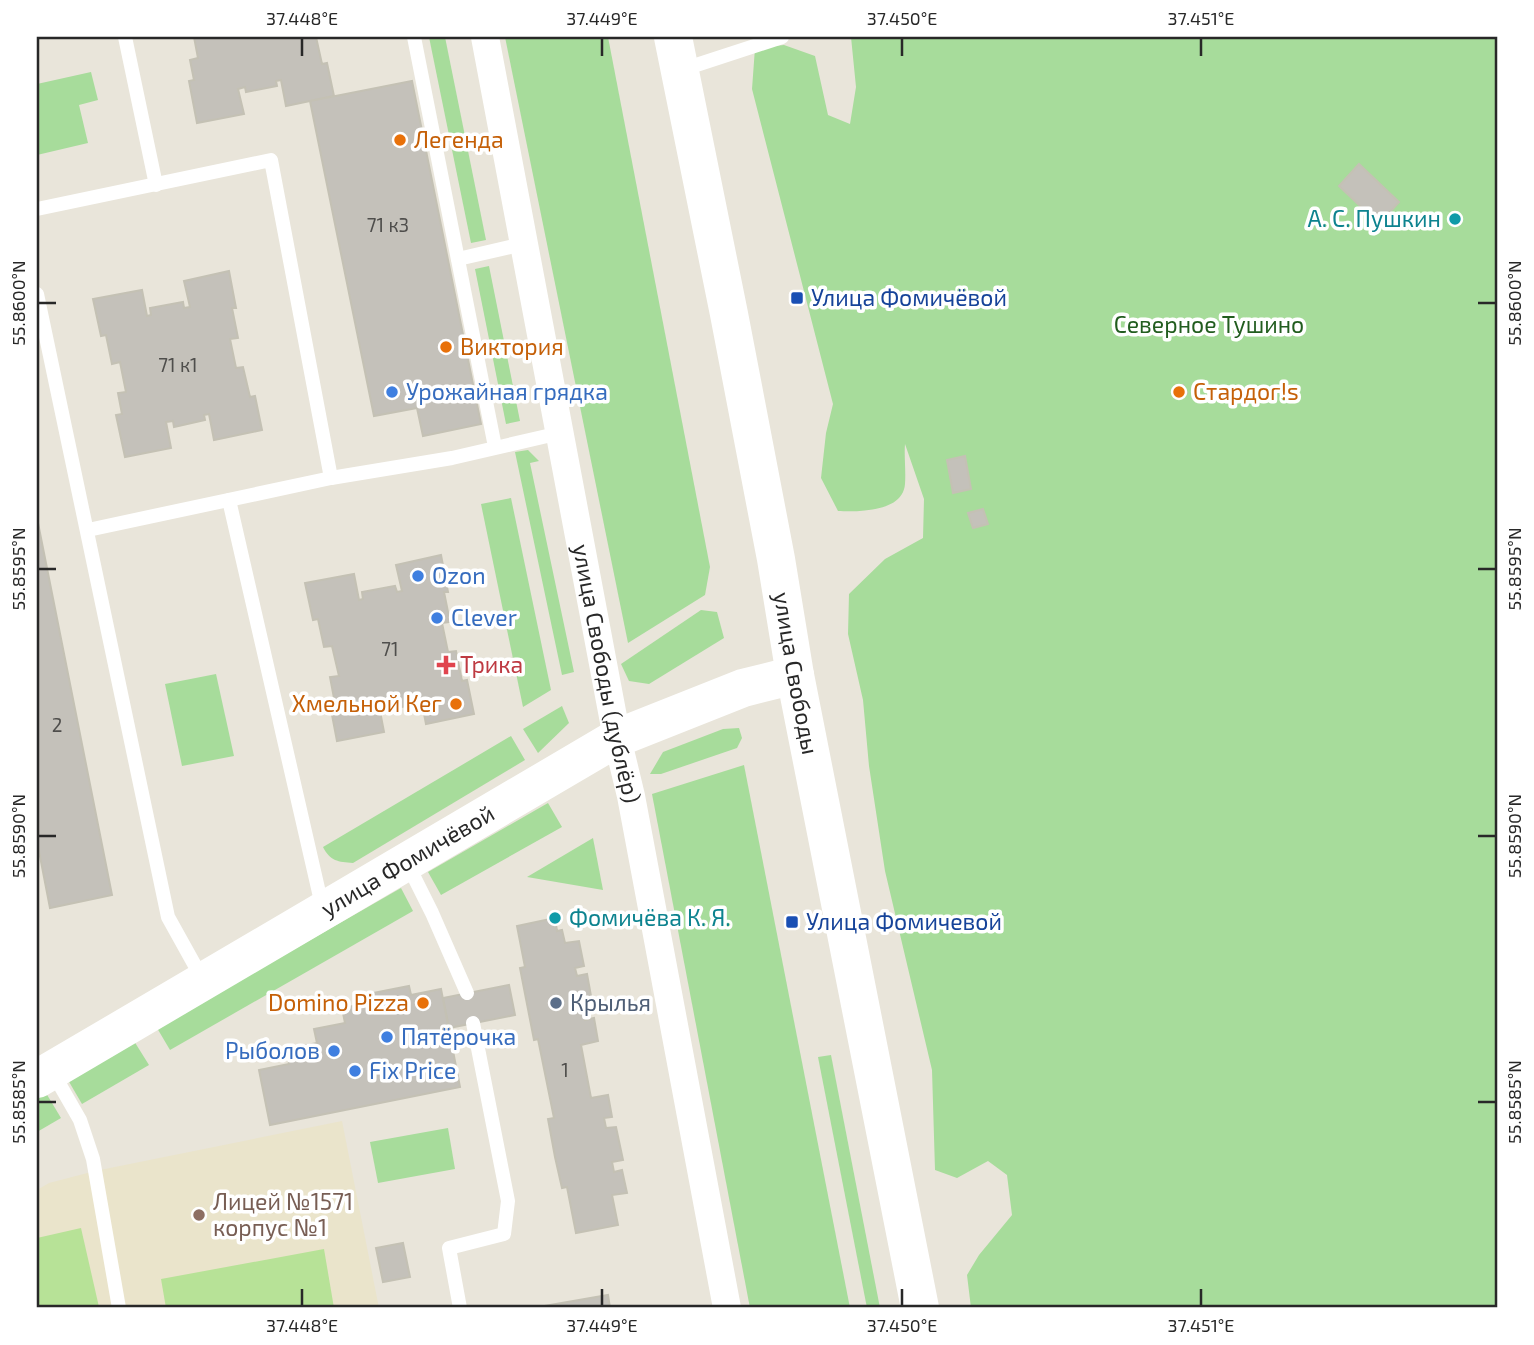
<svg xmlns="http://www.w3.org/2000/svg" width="1534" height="1345" viewBox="0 0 1534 1345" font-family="'Exo 2',sans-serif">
  <rect width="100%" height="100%" fill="#e9e5da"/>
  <path fill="#eae4cb" d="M342 1121 379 1308H37V1190L49 1183 95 1171Z"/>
  <g fill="#a7dc9b">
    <path d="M429 37H445L486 240 471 243Z"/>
    <path d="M505 37H608L710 567 705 595 628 643Z"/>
    <path d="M851 37H1497V1308H971L967 1275 979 1255 1012 1215 1007 1175 988 1161 957 1178 935 1170 932 1070 885 871 869 766 863 700 848 634 849 594 885 559 923 538 924 499 905 444C904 456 906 470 905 484 903 512 859 512 838 511L821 478 826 433 833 404 752 89 755 48 784 45 815 56 828 115 850 124 856 87Z"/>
    <path d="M91 72 98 100 79 105 88 143 37 155V84Z"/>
    <path d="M489 266 520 421 506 424 475 269Z"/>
    <path d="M528 450 539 461 530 463 574 672 562 675 515 452Z"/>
    <path d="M511 498 551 690 523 707 481 504Z"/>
    <path d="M701 610 717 612 724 638 649 684 629 681 621 664Z"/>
    <path d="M216 674 234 756 182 766 165 684Z"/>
    <path d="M562 706 569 723 538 753 523 729Z"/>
    <path d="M739 728 742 738 737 748 661 774H650L663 752 723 729Z"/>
    <path d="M511 736 525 760 353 863C338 862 330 861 323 847Z"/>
    <path d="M744 765 850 1308H750L652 794Z"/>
    <path d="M548 803 562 827 441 895 428 872Z"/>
    <path d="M593 838 603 890 527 877Z"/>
    <path d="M401 888 413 911 170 1050 157 1028Z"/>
    <path d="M134 1041 149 1065 82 1104 68 1080Z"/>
    <path d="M831 1055 880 1308H867L818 1057Z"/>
    <path d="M46 1093 61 1118 37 1132V1099Z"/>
    <path d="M448 1128 455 1169 378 1183 370 1142Z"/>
  </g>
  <g fill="#b7e297">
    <path d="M81 1228 99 1307 37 1308V1238Z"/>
    <path d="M324 1249 334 1308H166L161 1279Z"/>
  </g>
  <g fill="#c4c1ba" stroke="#c4c1b4" stroke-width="2">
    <path d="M194 37H316L322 64 327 63 334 96 286 106 281 80 276 81 277 86 246 92 245 87 238 89 244 114 197 123 189 81 194 80 190 60 198 58Z"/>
    <path d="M412 81 481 424 423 436 417 408 374 416 310 101Z"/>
    <path d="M1359 164 1399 202 1379 224 1339 186Z"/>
    <path d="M229 271 236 308H232L238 338 230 339 236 368 243 367 250 397 255 396 262 430 214 440 209 414 204 415 205 420 174 427 173 421 166 422 171 448 125 457 116 415 122 414 118 393 126 392 120 362 112 364 106 335 101 336 93 299 142 290 147 316 151 315 150 308 183 302 184 308 190 307 184 281Z"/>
    <path d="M1183 385 1187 393 1175 398 1172 390Z"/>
    <path d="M965 456 971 489 953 493 947 460Z"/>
    <path d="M983 509 988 524 973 528 968 513Z"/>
    <path d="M37 518 112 895 50 908 37 841Z"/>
    <path d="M441 555 448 592H444L450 622 442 623 448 652 456 651 462 681 467 680 474 714 426 724 421 698 416 699 417 704 386 710 385 705 379 706 384 732 337 741 329 699 334 698 330 677 339 676 332 646 324 647 318 619 313 620 305 583 354 574 359 600 363 599 362 592 395 586 397 592 402 591 396 565Z"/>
    <path d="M555 918 557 931 562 930 565 943 579 941 584 966 575 968 577 976 587 974 593 1007 583 1009 585 1020 594 1018 598 1041 581 1045 591 1098 608 1095 612 1117 604 1118 606 1128 616 1127 623 1160 612 1162 614 1172 622 1170 627 1193 612 1195 618 1225 576 1233 567 1187 562 1188 555 1157 548 1119 554 1118 538 1039 534 1040 520 968 525 967 517 926Z"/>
    <path d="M509 985 515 1015 449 1028 443 998Z"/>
    <path d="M409 986 411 995 441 989 460 1087 270 1125 259 1070 289 1064 287 1049 317 1043 314 1029 345 1023 342 1008 375 1002 373 993Z"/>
    <path d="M403 1243 410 1277 383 1282 376 1248Z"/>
    <path d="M608 1295 610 1308H533Z"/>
  </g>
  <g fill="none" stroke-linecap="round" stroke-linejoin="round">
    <g stroke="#fff" stroke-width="14">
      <path d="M125 37 156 185"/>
      <path d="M414 37 495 447"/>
      <path d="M681 70 782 37"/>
      <path d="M37 209 271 160 331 478 88 530"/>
      <path d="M458 259 523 244"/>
      <path d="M37 294 168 917 203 980"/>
      <path d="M331 478 452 458 560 433"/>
      <path d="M229 500 323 910"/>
      <path d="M408 865 432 913 467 993"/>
      <path d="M53 1073 80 1120 93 1159 119 1308"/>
      <path d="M460 1308 449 1248 504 1234 508 1201 473 1023"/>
    </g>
    <path stroke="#fff" stroke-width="28" id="s1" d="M485 37 617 738 631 796 727 1308"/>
    <g stroke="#fff" stroke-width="38">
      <path id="s2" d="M673 37 729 314 776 559 795 675 920 1308"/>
      <path id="s3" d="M37 1079 617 738 743 688 795 675"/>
    </g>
  </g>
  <path fill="none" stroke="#282828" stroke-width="2.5" d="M302 38V56M602 38V56M902 38V56M1201 38V56M38 303H56M1478 303H1496M38 569H56M1478 569H1496M38 836H56M1478 836H1496M38 1102H56M1478 1102H1496M302 1289V1306M602 1289V1306M902 1289V1306M1201 1289V1306"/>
  <g fill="#e8710a" stroke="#fff" stroke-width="2.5">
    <circle cx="400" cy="140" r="7"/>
    <circle cx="446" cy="347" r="7"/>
    <circle cx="1179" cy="392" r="7"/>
    <circle cx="456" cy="704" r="7"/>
    <circle cx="423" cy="1003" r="7"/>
  </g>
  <g fill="#0f9aa8" stroke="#fff" stroke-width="2.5">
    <circle cx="1455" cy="219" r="7"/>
    <circle cx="555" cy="918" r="7"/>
  </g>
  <g fill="#1a4fb4" stroke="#fff" stroke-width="2.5">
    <rect x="790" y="291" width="14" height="14" rx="3.5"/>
    <rect x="785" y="915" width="14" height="14" rx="3.5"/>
  </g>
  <g fill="#3f7fe0" stroke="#fff" stroke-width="2.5">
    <circle cx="392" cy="392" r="7"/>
    <circle cx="418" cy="576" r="7"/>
    <circle cx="437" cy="618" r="7"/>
    <circle cx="387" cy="1037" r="7"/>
    <circle cx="334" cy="1051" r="7"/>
    <circle cx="355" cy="1071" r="7"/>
  </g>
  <path fill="#e0444e" stroke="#fff" stroke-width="2.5" d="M442.5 654.5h7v7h7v7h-7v7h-7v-7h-7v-7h7z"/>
  <circle fill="#5c6f8a" stroke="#fff" stroke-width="2.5" cx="556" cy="1003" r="7"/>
  <circle fill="#8d6e63" stroke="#fff" stroke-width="2.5" cx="199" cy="1215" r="7"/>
  <g text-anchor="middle" stroke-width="7" stroke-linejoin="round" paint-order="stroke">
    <g font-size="19" fill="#4f4e4c">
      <text x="388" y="232">71 к3</text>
      <text x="178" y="372">71 к1</text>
      <text x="390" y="656">71</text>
      <text x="57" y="732">2</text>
      <text x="565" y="1077">1</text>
    </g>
    <g font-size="23" fill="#c56008" stroke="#fff" text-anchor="start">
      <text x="414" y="148">Легенда</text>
      <text x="460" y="355">Виктория</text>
      <text x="1193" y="400">Стардог!s</text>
      <text x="442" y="712" text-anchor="end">Хмельной Кег</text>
      <text x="409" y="1011" text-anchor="end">Domino Pizza</text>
    </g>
    <g font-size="23" fill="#0d838f" stroke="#fff" text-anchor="end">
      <text x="1441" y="227">А. С. Пушкин</text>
      <text x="569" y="926" text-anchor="start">Фомичёва К. Я.</text>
    </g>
    <g font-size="23" fill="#164399" stroke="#fff" text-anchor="start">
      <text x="811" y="306">Улица Фомичёвой</text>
      <text x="806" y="930">Улица Фомичевой</text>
    </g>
    <g font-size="23" fill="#225d1f" stroke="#fff">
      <text x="1209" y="333">Северное Тушино</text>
    </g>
    <g font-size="23" fill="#366cbe" stroke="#fff" text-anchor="start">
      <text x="406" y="400">Урожайная грядка</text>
      <text x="432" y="584">Ozon</text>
      <text x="451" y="626">Clever</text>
      <text x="401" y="1045">Пятёрочка</text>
      <text x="320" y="1059" text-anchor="end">Рыболов</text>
      <text x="369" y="1079">Fix Price</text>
    </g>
    <g font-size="23" fill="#be3a42" stroke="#fff" text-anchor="start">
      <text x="460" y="673">Трика</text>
    </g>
    <g font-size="23" fill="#282828" stroke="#fff">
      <text dy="8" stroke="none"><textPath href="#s1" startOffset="648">улица Свободы (дублёр)</textPath></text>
      <text dy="8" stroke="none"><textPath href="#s2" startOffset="648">улица Свободы</textPath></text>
      <text dy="8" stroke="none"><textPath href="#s3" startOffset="430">улица Фомичёвой</textPath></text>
    </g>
    <g font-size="23" fill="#4e5e75" stroke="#fff" text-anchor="start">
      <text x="570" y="1011">Крылья</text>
    </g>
    <g font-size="23" fill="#785e54" stroke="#fff" text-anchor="start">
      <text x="213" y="1210">Лицей №1571<tspan x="213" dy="26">корпус №1</tspan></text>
    </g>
  </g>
  <rect width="1534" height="1345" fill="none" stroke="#ffffff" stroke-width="77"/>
  <rect x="38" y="38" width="1458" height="1268" fill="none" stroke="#282828" stroke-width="2.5"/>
  <g font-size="18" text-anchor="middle" fill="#282828">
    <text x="302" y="25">37.448°E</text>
    <text x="602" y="25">37.449°E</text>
    <text x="902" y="25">37.450°E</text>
    <text x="1201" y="25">37.451°E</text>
    <text transform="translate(19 303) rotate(-90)" y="6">55.8600°N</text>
    <text transform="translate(1515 303) rotate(-90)" y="6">55.8600°N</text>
    <text transform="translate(19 569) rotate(-90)" y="6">55.8595°N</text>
    <text transform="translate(1515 569) rotate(-90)" y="6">55.8595°N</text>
    <text transform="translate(19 836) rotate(-90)" y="6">55.8590°N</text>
    <text transform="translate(1515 836) rotate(-90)" y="6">55.8590°N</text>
    <text transform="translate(19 1102) rotate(-90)" y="6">55.8585°N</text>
    <text transform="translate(1515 1102) rotate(-90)" y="6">55.8585°N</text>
    <text x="302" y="1332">37.448°E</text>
    <text x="602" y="1332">37.449°E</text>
    <text x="902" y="1332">37.450°E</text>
    <text x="1201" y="1332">37.451°E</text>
  </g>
</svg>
